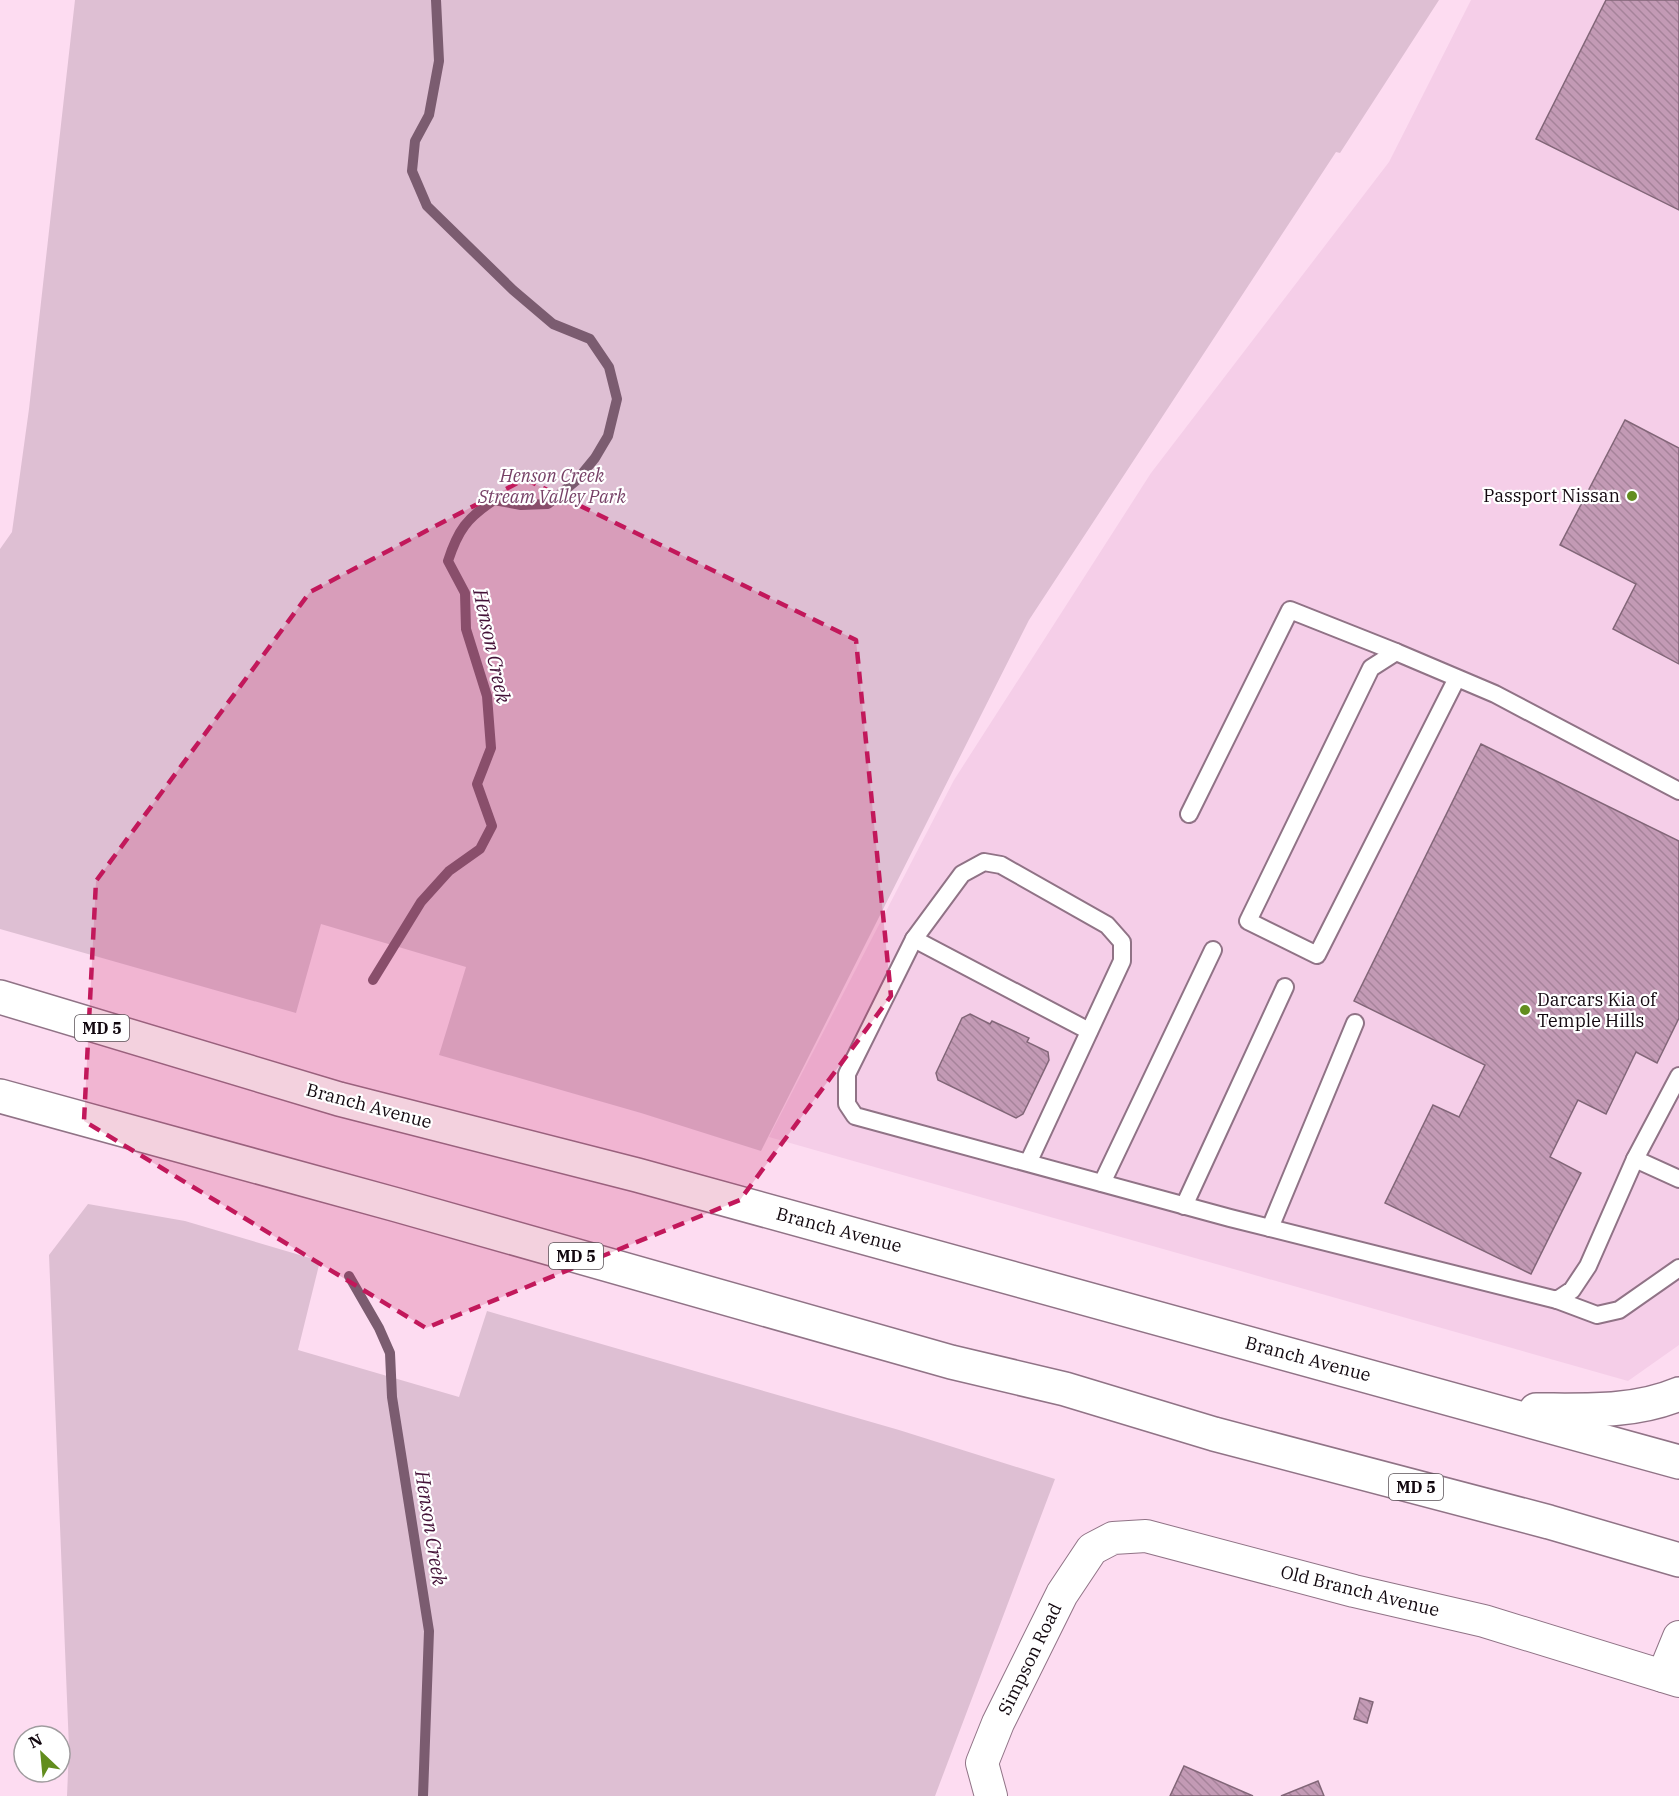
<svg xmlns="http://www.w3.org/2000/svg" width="1679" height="1796" viewBox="0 0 1679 1796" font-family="'IBM Plex Serif',serif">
  <defs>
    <pattern id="building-back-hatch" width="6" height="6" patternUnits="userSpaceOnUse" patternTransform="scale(1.5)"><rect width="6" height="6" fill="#c39ab5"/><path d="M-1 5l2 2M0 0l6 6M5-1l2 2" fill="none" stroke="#a6839a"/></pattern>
  </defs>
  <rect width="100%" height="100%" fill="#fddcf1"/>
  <path fill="#f5cee8" d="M1471 0H1679V1345L1628 1381 769 1137 954 780 1151 473 1389 162Z"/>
  <g fill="#debfd3">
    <path d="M75 0H1439L1340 153 1336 152 1029 620 761 1151 641 1113 439 1055 466 967 321 924 296 1013 0 929V549L12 532 29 409Z"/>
    <path d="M88 1204 185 1221 320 1261 298 1350 459 1397 487 1311 899 1430 1055 1479 935 1796H67L69 1748 49 1255Z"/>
  </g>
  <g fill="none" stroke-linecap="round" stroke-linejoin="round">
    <g stroke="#7b5c70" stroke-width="10">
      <path d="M373 980 421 902 449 871 480 849 492 826 477 784 491 748 487 696 466 629 465 593 448 561C458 530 467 518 494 500L521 505 548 504 577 480 595 458 608 436 617 399 609 367 590 339 553 324 513 290 427 206 412 171 415 141 429 115 439 61 436 0"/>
      <path d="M349 1276 379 1328 390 1353 392 1397 429 1631 423 1796"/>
    </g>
  </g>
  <g fill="url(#building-back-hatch)" stroke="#826678" stroke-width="1.5">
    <path d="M1606 0H1679V210L1536 139Z"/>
    <path d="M1625 420 1679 448V664L1613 629 1636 584 1560 545Z"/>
    <path d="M1481 744 1679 841V1018L1657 1063 1636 1052 1606 1114 1578 1100 1550 1157 1581 1173 1531 1274 1385 1203 1433 1105 1459 1117 1485 1065 1354 1001Z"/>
    <path d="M970 1014 990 1024 992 1021 1029 1038 1027 1042 1048 1052 1049 1060 1023 1114 1016 1118 938 1080 936 1073 962 1018Z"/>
    <path d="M1360 1698 1373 1702 1367 1723 1354 1719Z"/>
    <path d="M1184 1766 1253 1796H1170Z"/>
    <path d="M1318 1781 1324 1796H1281Z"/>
  </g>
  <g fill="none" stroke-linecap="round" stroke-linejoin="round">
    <g stroke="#907386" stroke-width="20">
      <g id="service">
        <path d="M1457 678 1317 955 1248 921 1371 668 1396 652 1495 694 1679 791"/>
        <path d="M1189 814 1290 610 1396 652"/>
        <path d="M914 939 1089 1031"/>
        <path d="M1679 1076 1635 1159 1679 1179"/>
        <path d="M1028 1163 1122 961V942L1107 925 1001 865 984 862 962 874 914 939 847 1074V1104L855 1116 1230 1218 1557 1300 1572 1290 1588 1266 1635 1159"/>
        <path d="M1102 1183 1213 950"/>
        <path d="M1184 1206 1285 987"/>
        <path d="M1270 1228 1355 1023"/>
        <path d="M1557 1300 1597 1315 1619 1310 1679 1268"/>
      </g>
    </g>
    <g stroke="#907386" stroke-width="34">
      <g id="minor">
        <path d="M1663 1676 1679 1637"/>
        <path d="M991 1796 982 1763 998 1723 1062 1594 1092 1549 1113 1538 1146 1536 1354 1591 1484 1621 1679 1681"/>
      </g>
    </g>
    <g stroke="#907386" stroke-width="36">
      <g id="trunk">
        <path d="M0 997 339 1099 637 1175 1679 1462"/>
        <path d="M0 1096 397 1205 951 1362 1065 1389 1214 1434 1549 1522 1679 1560"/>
        <path d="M1536 1410C1584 1410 1634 1413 1679 1394"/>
      </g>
    </g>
    <use href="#service" stroke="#fff" stroke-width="16"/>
    <use href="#minor" stroke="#fff" stroke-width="32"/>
    <use href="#trunk" stroke="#fff" stroke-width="33"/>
  </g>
  <path fill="#c2185b" fill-opacity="0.2" stroke="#c2185b" stroke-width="4.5" stroke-dasharray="12 8" stroke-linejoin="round" d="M525 479 856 640 891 996 740 1200 426 1328 84 1121 96 881 310 592Z"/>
  <g fill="#628d1e" stroke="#fff" stroke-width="2">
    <circle cx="1632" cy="496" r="6"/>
    <circle cx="1525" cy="1010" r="6"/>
  </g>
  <g text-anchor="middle" stroke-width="4.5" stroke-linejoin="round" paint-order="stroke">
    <g fill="#fff" stroke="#595257" stroke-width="1.5">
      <rect x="75" y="1015" width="54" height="26" rx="4.5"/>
      <rect x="549" y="1243" width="54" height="26" rx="4.5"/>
      <rect x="1389" y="1474" width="54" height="26" rx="4.5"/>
    </g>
    <g font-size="16" font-weight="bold" fill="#12080f">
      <text x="102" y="1034">MD 5</text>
      <text x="576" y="1262">MD 5</text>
      <text x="1416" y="1493">MD 5</text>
    </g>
    <g font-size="18" font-style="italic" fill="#774167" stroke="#fff">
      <text x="552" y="482">Henson Creek<tspan x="552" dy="21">Stream Valley Park</tspan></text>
    </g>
    <g font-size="18" fill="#12080f" stroke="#fff" text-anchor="end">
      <text x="1620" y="502">Passport Nissan</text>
      <text x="1537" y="1006" text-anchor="start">Darcars Kia of<tspan x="1537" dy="21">Temple Hills</tspan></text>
    </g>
    <g font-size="18" fill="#12080f" stroke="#fff">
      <text transform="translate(369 1106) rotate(15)" y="6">Branch Avenue</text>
      <text transform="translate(839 1230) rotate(15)" y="6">Branch Avenue</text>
      <text transform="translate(1308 1359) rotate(15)" y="6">Branch Avenue</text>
      <text transform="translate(1360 1591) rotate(14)" y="6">Old Branch Avenue</text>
      <text transform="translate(1030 1659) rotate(-64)" y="6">Simpson Road</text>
    </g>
    <g font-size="20" font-style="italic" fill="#441238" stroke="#fff">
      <text transform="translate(492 646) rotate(78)" y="7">Henson Creek</text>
      <text transform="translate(431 1528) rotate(81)" y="7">Henson Creek</text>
    </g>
  </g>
  <g transform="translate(42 1754) rotate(334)"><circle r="28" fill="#ffffff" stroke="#a09c9f" stroke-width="1.5"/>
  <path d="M0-4.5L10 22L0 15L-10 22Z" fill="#628d1e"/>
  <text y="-9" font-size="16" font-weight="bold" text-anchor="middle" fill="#12080f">N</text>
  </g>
</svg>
